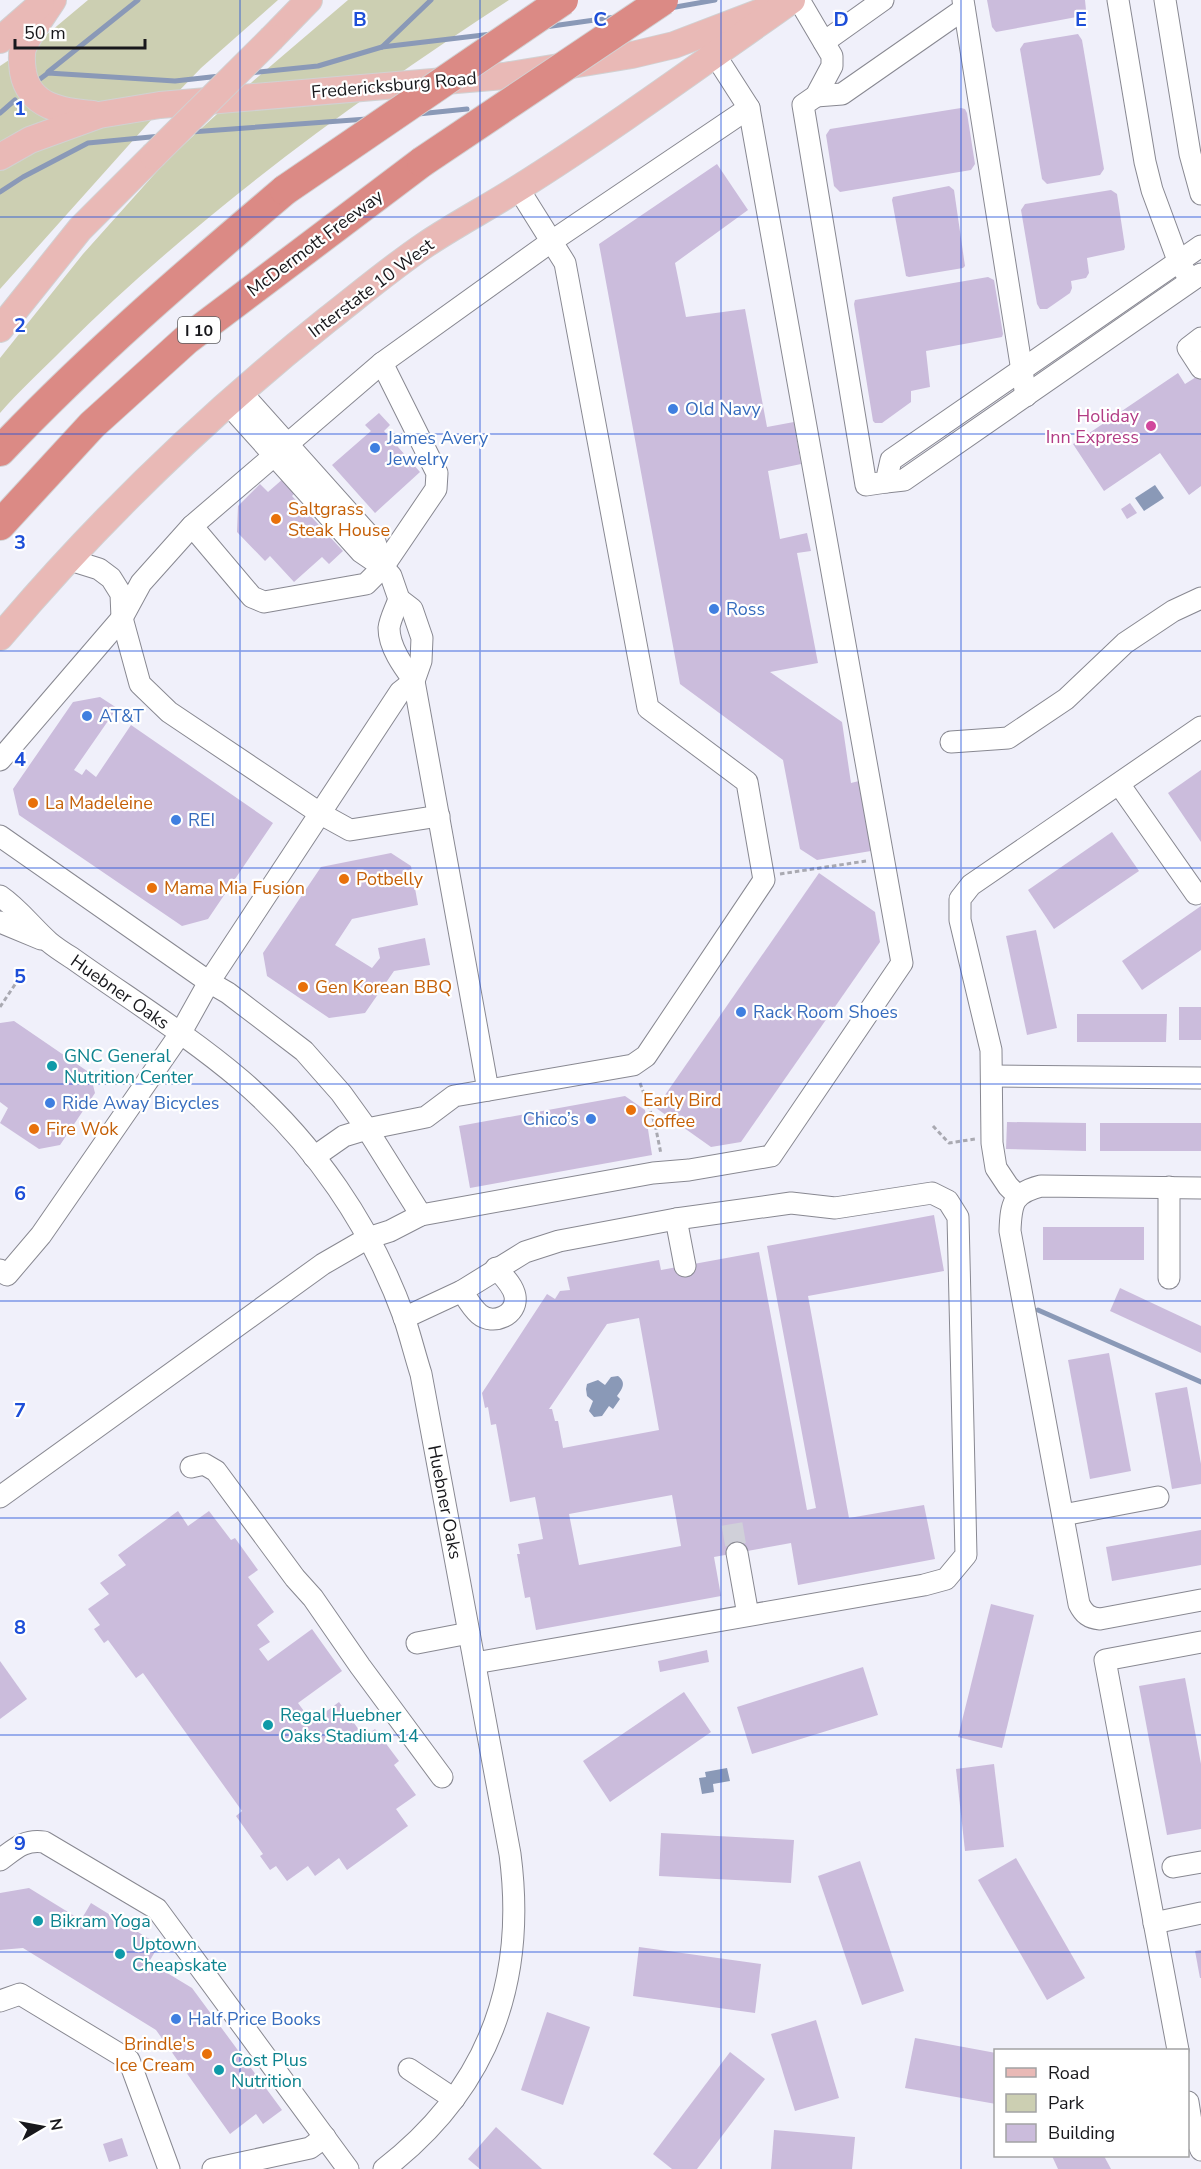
<svg xmlns="http://www.w3.org/2000/svg" width="1201" height="2169" viewBox="0 0 1201 2169" font-family="'Nunito Sans',sans-serif">
  <rect width="100%" height="100%" fill="#f0f0fa"/>
  <g fill="#cccfb2">
    <path d="M88 0H278L201 68 153 118 0 289V66L45 36Z"/>
    <path d="M348 0H509C351 103 198 215 64 348 42 370 20 390 0 413V358L83 254 168 159 252 82Z"/>
  </g>
  <g fill="#8a99b7">
    <path d="M1155 485 1164 498 1144 511 1135 498Z"/>
    <path d="M618 1376C627 1383 622 1389 617 1396L620 1399 613 1409 609 1406 602 1416 594 1417 589 1411 593 1401 587 1396 586 1389 587 1384 598 1380 605 1385 611 1377Z"/>
    <path d="M727 1768 730 1781 713 1784 714 1792 702 1794 699 1778 706 1777 705 1772Z"/>
  </g>
  <g fill="none" stroke-linecap="round" stroke-linejoin="round">
    <g stroke="#8a99b7" stroke-width="5">
      <path d="M670 8 715 0"/>
      <path d="M545 27 616 17"/>
      <path d="M382 47 431 0"/>
      <path d="M48 72 138 0"/>
      <path d="M250 73 318 66 382 47 492 34"/>
      <path d="M40 79 48 73 175 81 220 76"/>
      <path d="M0 113 15 100"/>
      <path d="M418 114 467 109"/>
      <path d="M191 132 367 119"/>
      <path d="M0 192 23 177 88 143 161 136"/>
      <path d="M1038 1310 1201 1382"/>
    </g>
  </g>
  <g fill="#cbbcdc" fill-rule="evenodd">
    <path d="M987 0H1085L1086 10 1085 15 1082 16 996 32 992 27Z"/>
    <path d="M1078 34 1082 40 1104 169 1100 175 1047 184 1042 179 1020 49 1024 43Z"/>
    <path d="M961 108 965 109 967 113 975 164 971 170 840 192 834 186 826 135 830 129Z"/>
    <path d="M717 164 748 210 675 263 686 317 745 309 767 427 794 422 801 464 768 471 780 539 807 533 811 551 797 553 818 663 770 672 842 722 851 783 859 781 871 851 817 860 800 849 783 760 680 684 599 244Z"/>
    <path d="M949 186 954 190 965 266 963 268 909 277 906 276 892 200 893 197Z"/>
    <path d="M1111 190 1117 194 1125 247 1124 250 1087 258 1089 273 1086 278 1071 281 1072 288 1070 293 1047 309H1040L1037 304 1021 210 1025 204Z"/>
    <path d="M988 277 994 280 1003 334 1002 337 926 351 930 387 911 391V402L882 423H875L873 421 854 304 855 300Z"/>
    <path d="M1178 373 1185 384 1201 374V486L1189 495 1160 453 1104 491 1073 444Z"/>
    <path d="M379 413 390 425 384 431 420 472 375 513 332 465 371 431 365 425Z"/>
    <path d="M284 478 296 492 292 496 343 551 329 564 322 557 294 582 270 556 265 561 237 532 238 506 260 484 268 492Z"/>
    <path d="M1130 503 1137 513 1127 519 1121 509Z"/>
    <path d="M100 697 117 708 74 770 82 775 86 769 96 777 131 725 273 823 208 919 182 926 19 815 13 789 73 702Z"/>
    <path d="M1201 770V842L1168 793Z"/>
    <path d="M1112 832 1139 871 1054 929 1028 890Z"/>
    <path d="M391 853 411 866 418 905 352 919 335 945 372 968 380 958 378 948 425 938 430 965 394 971 365 1013 329 1018 267 976 263 953 321 867Z"/>
    <path d="M819 873 875 912 880 942 741 1142 711 1147 656 1108Z"/>
    <path d="M1201 906V950L1142 990 1122 961Z"/>
    <path d="M1036 930 1057 1028 1027 1035 1006 936Z"/>
    <rect x="1179" y="1007" width="22" height="33"/>
    <path d="M1077 1014H1167L1166 1042H1077Z"/>
    <path d="M14 1021 90 1073 95 1093 60 1145 39 1149 0 1123 8 1108 0 1102V1023Z"/>
    <path d="M625 1096 645 1110 652 1155 470 1188 459 1126Z"/>
    <path d="M1007 1122 1086 1123V1151L1006 1149Z"/>
    <rect x="1100" y="1123" width="101" height="28"/>
    <path d="M934 1215 944 1271 808 1296 849 1518 924 1505 935 1559 798 1585 791 1543 714 1557 721 1596 536 1630 530 1597 525 1598 517 1554H520L518 1544 543 1539 535 1497 510 1502 496 1424 491 1425 488 1407 485 1408 482 1393 547 1294 555 1299 560 1291 570 1290 567 1277 659 1260 661 1270 759 1252 807 1510 816 1508 767 1246ZM639 1318 659 1430 563 1448 558 1421H555L552 1409H549L607 1324ZM672 1495 681 1546 579 1565 569 1514Z"/>
    <rect x="1043" y="1227" width="101" height="33"/>
    <path d="M1120 1288 1201 1326V1353L1110 1311Z"/>
    <path d="M1109 1353 1131 1471 1090 1479 1068 1360Z"/>
    <path d="M1187 1387 1201 1464V1484L1172 1489 1155 1393Z"/>
    <path d="M178 1511 188 1526 209 1511 231 1540 235 1538 258 1570 248 1577 274 1612 257 1625 270 1642 259 1649 268 1661 312 1629 342 1671 298 1703 312 1722 339 1702 364 1737 375 1729 399 1761 394 1765 416 1795 396 1809 408 1826 347 1870 339 1858 315 1876 308 1866 287 1881 276 1866 270 1870 260 1856 263 1854 236 1816 242 1811 143 1673 136 1678 108 1640 104 1643 94 1629 100 1625 88 1609 109 1594 100 1583 126 1565 118 1555Z"/>
    <path d="M1201 1530V1565L1112 1581 1106 1547Z"/>
    <path d="M991 1604 1034 1615 1002 1748 958 1737Z"/>
    <path d="M707 1650 709 1662 660 1672 658 1661Z"/>
    <path d="M0 1661 27 1699 0 1719Z"/>
    <path d="M863 1667 878 1715 752 1754 737 1707Z"/>
    <path d="M1185 1678 1201 1764V1829L1167 1835 1139 1686Z"/>
    <path d="M684 1692 711 1732 610 1802 583 1761Z"/>
    <path d="M994 1764 1004 1847 965 1851 956 1769Z"/>
    <path d="M661 1833 794 1840 791 1883 659 1876Z"/>
    <path d="M1016 1858 1085 1978 1047 2000 978 1880Z"/>
    <path d="M860 1861 904 1991 862 2005 818 1876Z"/>
    <path d="M29 1888 81 1920 91 1903 159 1945 149 1962 192 1988 282 2110 263 2124 256 2114 230 2134 156 2030 23 1948 0 1950V1893Z"/>
    <path d="M639 1947 761 1964 755 2013 633 1996Z"/>
    <path d="M1201 1950V1978H1200L1195 1951Z"/>
    <path d="M547 2012 590 2027 563 2105 521 2090Z"/>
    <path d="M816 2020 839 2098 795 2111 771 2034Z"/>
    <path d="M915 2038 996 2053V2104L905 2088Z"/>
    <path d="M730 2052 765 2079 697 2169H672L653 2154Z"/>
    <path d="M496 2127 542 2169H480L468 2159Z"/>
    <path d="M774 2130 855 2137 852 2169H771Z"/>
    <path d="M122 2138 128 2156 109 2162 103 2144Z"/>
    <path d="M1052 2156H1104L1111 2169H1058Z"/>
  </g>
  <g fill="none" stroke-linecap="round" stroke-linejoin="round">
    <path stroke="#d0d0d9" stroke-width="21" stroke-dasharray="21 10" stroke-linecap="butt" d="M732 1524 737 1553"/>
    <g stroke="#888891" stroke-width="23">
      <g id="minor">
        <path d="M799 0 832 56V66L816 96 803 105 866 485 886 482 891 460 1201 246"/>
        <path d="M963 0 1026 396"/>
        <path d="M1118 0 1145 162 1152 190 1179 263 1186 273"/>
        <path d="M1165 0 1190 154 1201 194"/>
        <path d="M824 42 883 0"/>
        <path d="M816 96 842 94 964 9"/>
        <path d="M1201 338 1188 348 1201 368"/>
        <path d="M240 391 375 542 383 567"/>
        <path d="M886 482 904 480 1201 274"/>
        <path d="M192 526 252 597 264 602 366 584 383 567 436 489 437 473 382 363"/>
        <path d="M67 559 99 569 111 578 121 594 122 618 140 684 169 712 321 814 350 830 439 816"/>
        <path d="M399 599C396 608 390 619 389 628 389 647 403 666 414 681L488 1090"/>
        <path d="M951 742 1008 738 1066 699 1125 643 1173 611 1201 598"/>
        <path d="M0 760 122 618 141 583 192 526 382 363 552 241 749 108"/>
        <path d="M1119 784 1196 894"/>
        <path d="M0 836 209 982 228 993 304 1051 341 1093 367 1129 421 1215"/>
        <path d="M0 896C19 909 32 927 49 942 56 948 64 953 72 958 128 998 188 1035 241 1080 314 1143 371 1226 404 1317 410 1335 415 1355 421 1374L510 1854C527 1983 488 2089 384 2169"/>
        <path d="M0 922 41 939"/>
        <path d="M992 1076 1201 1078"/>
        <path d="M314 1157 344 1136 367 1129 426 1117 454 1096 633 1065 646 1056 764 880 747 782 648 708 565 263 518 188"/>
        <path d="M1169 1187V1278"/>
        <path d="M1201 1188 1041 1186C1013 1193 1011 1203 1010 1231L1079 1604C1084 1614 1089 1618 1100 1619L1201 1600"/>
        <path d="M1018 1196 1008 1186 996 1168 992 1143 991 1050 960 920V899L971 885 1201 727"/>
        <path d="M676 1219 685 1266"/>
        <path d="M0 1270 7 1275 41 1235 180 1034 209 982 400 692 414 681 421 661 422 638 412 609 399 599 391 576 383 567 361 552 228 404"/>
        <path d="M462 1291C467 1299 472 1308 479 1314 493 1326 518 1315 515 1296 513 1285 503 1276 496 1268"/>
        <path d="M404 1318 462 1291 525 1252 559 1241 676 1219 791 1203 835 1208 932 1193 948 1201 958 1217 966 1555 946 1579 924 1585 475 1663"/>
        <path d="M191 1467 204 1464 216 1471 295 1578 313 1598 360 1666 442 1777"/>
        <path d="M0 1497 323 1264 368 1238 390 1231 421 1215 653 1173 689 1170 771 1156 902 963 749 108 715 55"/>
        <path d="M1063 1515 1158 1497"/>
        <path d="M737 1553 748 1615"/>
        <path d="M417 1643 469 1633"/>
        <path d="M0 1860C15 1849 24 1839 44 1842L157 1909 348 2169"/>
        <path d="M1173 1867 1201 1862"/>
        <path d="M1154 1923 1201 1913"/>
        <path d="M0 2001 20 1994 129 2060 169 2169"/>
        <path d="M1178 2050 1105 1660 1201 1642"/>
        <path d="M409 2069 454 2099"/>
        <path d="M1188 2102 1192 2128 1201 2150"/>
        <path d="M213 2169 310 2148 325 2137"/>
      </g>
    </g>
    <g stroke="#d1d1d2" stroke-width="28">
      <g id="major">
        <path d="M53 0C45 13 28 35 23 48 21 55 22 65 23 72 29 107 63 112 93 114"/>
        <path d="M272 38 309 0"/>
        <path d="M0 40 41 4"/>
        <path d="M0 157 30 140 99 115 160 105 504 76 632 55 674 45 763 11"/>
        <path d="M0 329 80 229 153 156"/>
        <path d="M0 637C98 521 208 415 327 320 359 295 391 268 425 245 455 225 487 208 517 189 611 130 701 64 792 0"/>
      </g>
    </g>
    <g stroke="#d1d1d2" stroke-width="32">
      <g id="highway">
        <path d="M0 451C89 357 187 273 285 190"/>
        <path d="M0 525 92 425 186 340 422 162"/>
      </g>
    </g>
    <g stroke="#a9a9b1" stroke-width="3" stroke-dasharray="4.5 3" stroke-linecap="butt">
      <path d="M780 874 866 861"/>
      <path d="M0 1007 16 983"/>
      <path d="M640 1083 655 1124 661 1154"/>
      <path d="M933 1126 949 1143 975 1139"/>
    </g>
    <use href="#minor" stroke="#fff" stroke-width="21"/>
    <use href="#major" stroke="#e9b9b6" stroke-width="26"/>
    <use href="#highway" stroke="#db8a85" stroke-width="30"/>
    <g stroke="#d1d1d2" stroke-width="28" stroke-linecap="butt">
      <path id="major-bridge" d="M153 156 272 38"/>
    </g>
    <g stroke="#d1d1d2" stroke-width="32" stroke-linecap="butt">
      <g id="highway-bridge">
        <path d="M422 162 663 0"/>
        <path d="M285 190 563 0"/>
      </g>
    </g>
    <use href="#major-bridge" stroke="#e9b9b6" stroke-width="26"/>
    <use href="#highway-bridge" stroke="#db8a85" stroke-width="30"/>
  </g>
  <path fill="none" stroke="#1d4ed8" stroke-width="1.5" stroke-opacity="0.55" d="M240 0V2169M480 0V2169M721 0V2169M961 0V2169M0 217H1201M0 434H1201M0 651H1201M0 868H1201M0 1084H1201M0 1301H1201M0 1518H1201M0 1735H1201M0 1952H1201"/>
  <g fill="#3f7fe0" stroke="#fff" stroke-width="2">
    <circle cx="673" cy="409" r="6"/>
    <circle cx="375" cy="448" r="6"/>
    <circle cx="714" cy="609" r="6"/>
    <circle cx="87" cy="716" r="6"/>
    <circle cx="176" cy="820" r="6"/>
    <circle cx="741" cy="1012" r="6"/>
    <circle cx="50" cy="1103" r="6"/>
    <circle cx="591" cy="1119" r="6"/>
    <circle cx="176" cy="2019" r="6"/>
  </g>
  <circle fill="#d1479c" stroke="#fff" stroke-width="2" cx="1151" cy="426" r="6"/>
  <g fill="#e8710a" stroke="#fff" stroke-width="2">
    <circle cx="276" cy="519" r="6"/>
    <circle cx="33" cy="803" r="6"/>
    <circle cx="344" cy="879" r="6"/>
    <circle cx="152" cy="888" r="6"/>
    <circle cx="303" cy="987" r="6"/>
    <circle cx="631" cy="1110" r="6"/>
    <circle cx="34" cy="1129" r="6"/>
    <circle cx="207" cy="2054" r="6"/>
  </g>
  <g fill="#0f9aa8" stroke="#fff" stroke-width="2">
    <circle cx="52" cy="1066" r="6"/>
    <circle cx="268" cy="1725" r="6"/>
    <circle cx="38" cy="1921" r="6"/>
    <circle cx="120" cy="1954" r="6"/>
    <circle cx="219" cy="2070" r="6"/>
  </g>
  <g text-anchor="middle" stroke-width="4.5" stroke-linejoin="round" paint-order="stroke">
    <rect fill="#fff" stroke="#5d5d60" stroke-width="1.5" x="178" y="317" width="42" height="26" rx="4.5"/>
    <g font-size="16" font-weight="bold" fill="#18181c">
      <text x="199" y="336">I 10</text>
    </g>
    <g font-size="18" fill="#18181c" stroke="#fff">
      <text transform="translate(394 85) rotate(-5)" y="6">Fredericksburg Road</text>
      <text transform="translate(315 243) rotate(-37)" y="6">McDermott Freeway</text>
      <text transform="translate(371 288) rotate(-37)" y="6">Interstate 10 West</text>
      <text transform="translate(120 992) rotate(35)" y="6">Huebner Oaks</text>
      <text transform="translate(445 1502) rotate(79)" y="6">Huebner Oaks</text>
    </g>
    <g font-size="18" fill="#366cbe" stroke="#fff" text-anchor="start">
      <text x="685" y="415">Old Navy</text>
      <text x="387" y="444">James Avery<tspan x="387" dy="21">Jewelry</tspan></text>
      <text x="726" y="615">Ross</text>
      <text x="99" y="722">AT&amp;T</text>
      <text x="188" y="826">REI</text>
      <text x="753" y="1018">Rack Room Shoes</text>
      <text x="62" y="1109">Ride Away Bicycles</text>
      <text x="579" y="1125" text-anchor="end">Chico’s</text>
      <text x="188" y="2025">Half Price Books</text>
    </g>
    <g font-size="18" fill="#b23c85" stroke="#fff" text-anchor="end">
      <text x="1139" y="422">Holiday<tspan x="1139" dy="21">Inn Express</tspan></text>
    </g>
    <g font-size="18" fill="#c56008" stroke="#fff" text-anchor="start">
      <text x="288" y="515">Saltgrass<tspan x="288" dy="21">Steak House</tspan></text>
      <text x="45" y="809">La Madeleine</text>
      <text x="356" y="885">Potbelly</text>
      <text x="164" y="894">Mama Mia Fusion</text>
      <text x="315" y="993">Gen Korean BBQ</text>
      <text x="643" y="1106">Early Bird<tspan x="643" dy="21">Coffee</tspan></text>
      <text x="46" y="1135">Fire Wok</text>
      <text x="195" y="2050" text-anchor="end">Brindle's<tspan x="195" dy="21">Ice Cream</tspan></text>
    </g>
    <g font-size="18" fill="#0d838f" stroke="#fff" text-anchor="start">
      <text x="64" y="1062">GNC General<tspan x="64" dy="21">Nutrition Center</tspan></text>
      <text x="280" y="1721">Regal Huebner<tspan x="280" dy="21">Oaks Stadium 14</tspan></text>
      <text x="50" y="1927">Bikram Yoga</text>
      <text x="132" y="1950">Uptown<tspan x="132" dy="21">Cheapskate</tspan></text>
      <text x="231" y="2066">Cost Plus<tspan x="231" dy="21">Nutrition</tspan></text>
    </g>
  </g>
  <g font-size="20" text-anchor="middle" font-weight="bold" fill="#1d4ed8" stroke="#fff" stroke-width="4.5" stroke-linejoin="round" paint-order="stroke">
    <text x="360" y="26">B</text>
    <text x="600" y="26">C</text>
    <text x="841" y="26">D</text>
    <text x="1081" y="26">E</text>
    <text x="20" y="115">1</text>
    <text x="20" y="332">2</text>
    <text x="20" y="549">3</text>
    <text x="20" y="766">4</text>
    <text x="20" y="983">5</text>
    <text x="20" y="1200">6</text>
    <text x="20" y="1417">7</text>
    <text x="20" y="1634">8</text>
    <text x="20" y="1850">9</text>
  </g>
  <rect x="994" y="2049" width="195" height="108" fill="#ffffff" stroke="#a3a3a4" stroke-width="1.5"/>
  <rect x="1006" y="2068" width="30" height="9" fill="#e9b9b6" stroke="#a3a3a4" stroke-width="1.5"/>
  <text x="1048" y="2079" font-size="18" fill="#18181c">Road</text>
  <rect x="1006" y="2094" width="30" height="18" fill="#cccfb2" stroke="#a3a3a4" stroke-width="1.5"/>
  <text x="1048" y="2109" font-size="18" fill="#18181c">Park</text>
  <rect x="1006" y="2124" width="30" height="18" fill="#cbbcdc" stroke="#a3a3a4" stroke-width="1.5"/>
  <text x="1048" y="2139" font-size="18" fill="#18181c">Building</text>
  <g transform="translate(42 2127) rotate(80)" stroke="#ffffff" stroke-width="4.5" paint-order="stroke">
  <path d="M0-4.5L10 22L0 15L-10 22Z" fill="#18181c"/>
  <text y="-9" font-size="16" font-weight="bold" text-anchor="middle" fill="#18181c">N</text>
  </g>
  <path d="M15 39v9h130v-9" fill="none" stroke="#18181c" stroke-width="3"/>
  <text x="24" y="39" font-size="18" fill="#18181c" stroke="#ffffff" stroke-width="4.5" paint-order="stroke">50 m</text>
</svg>
